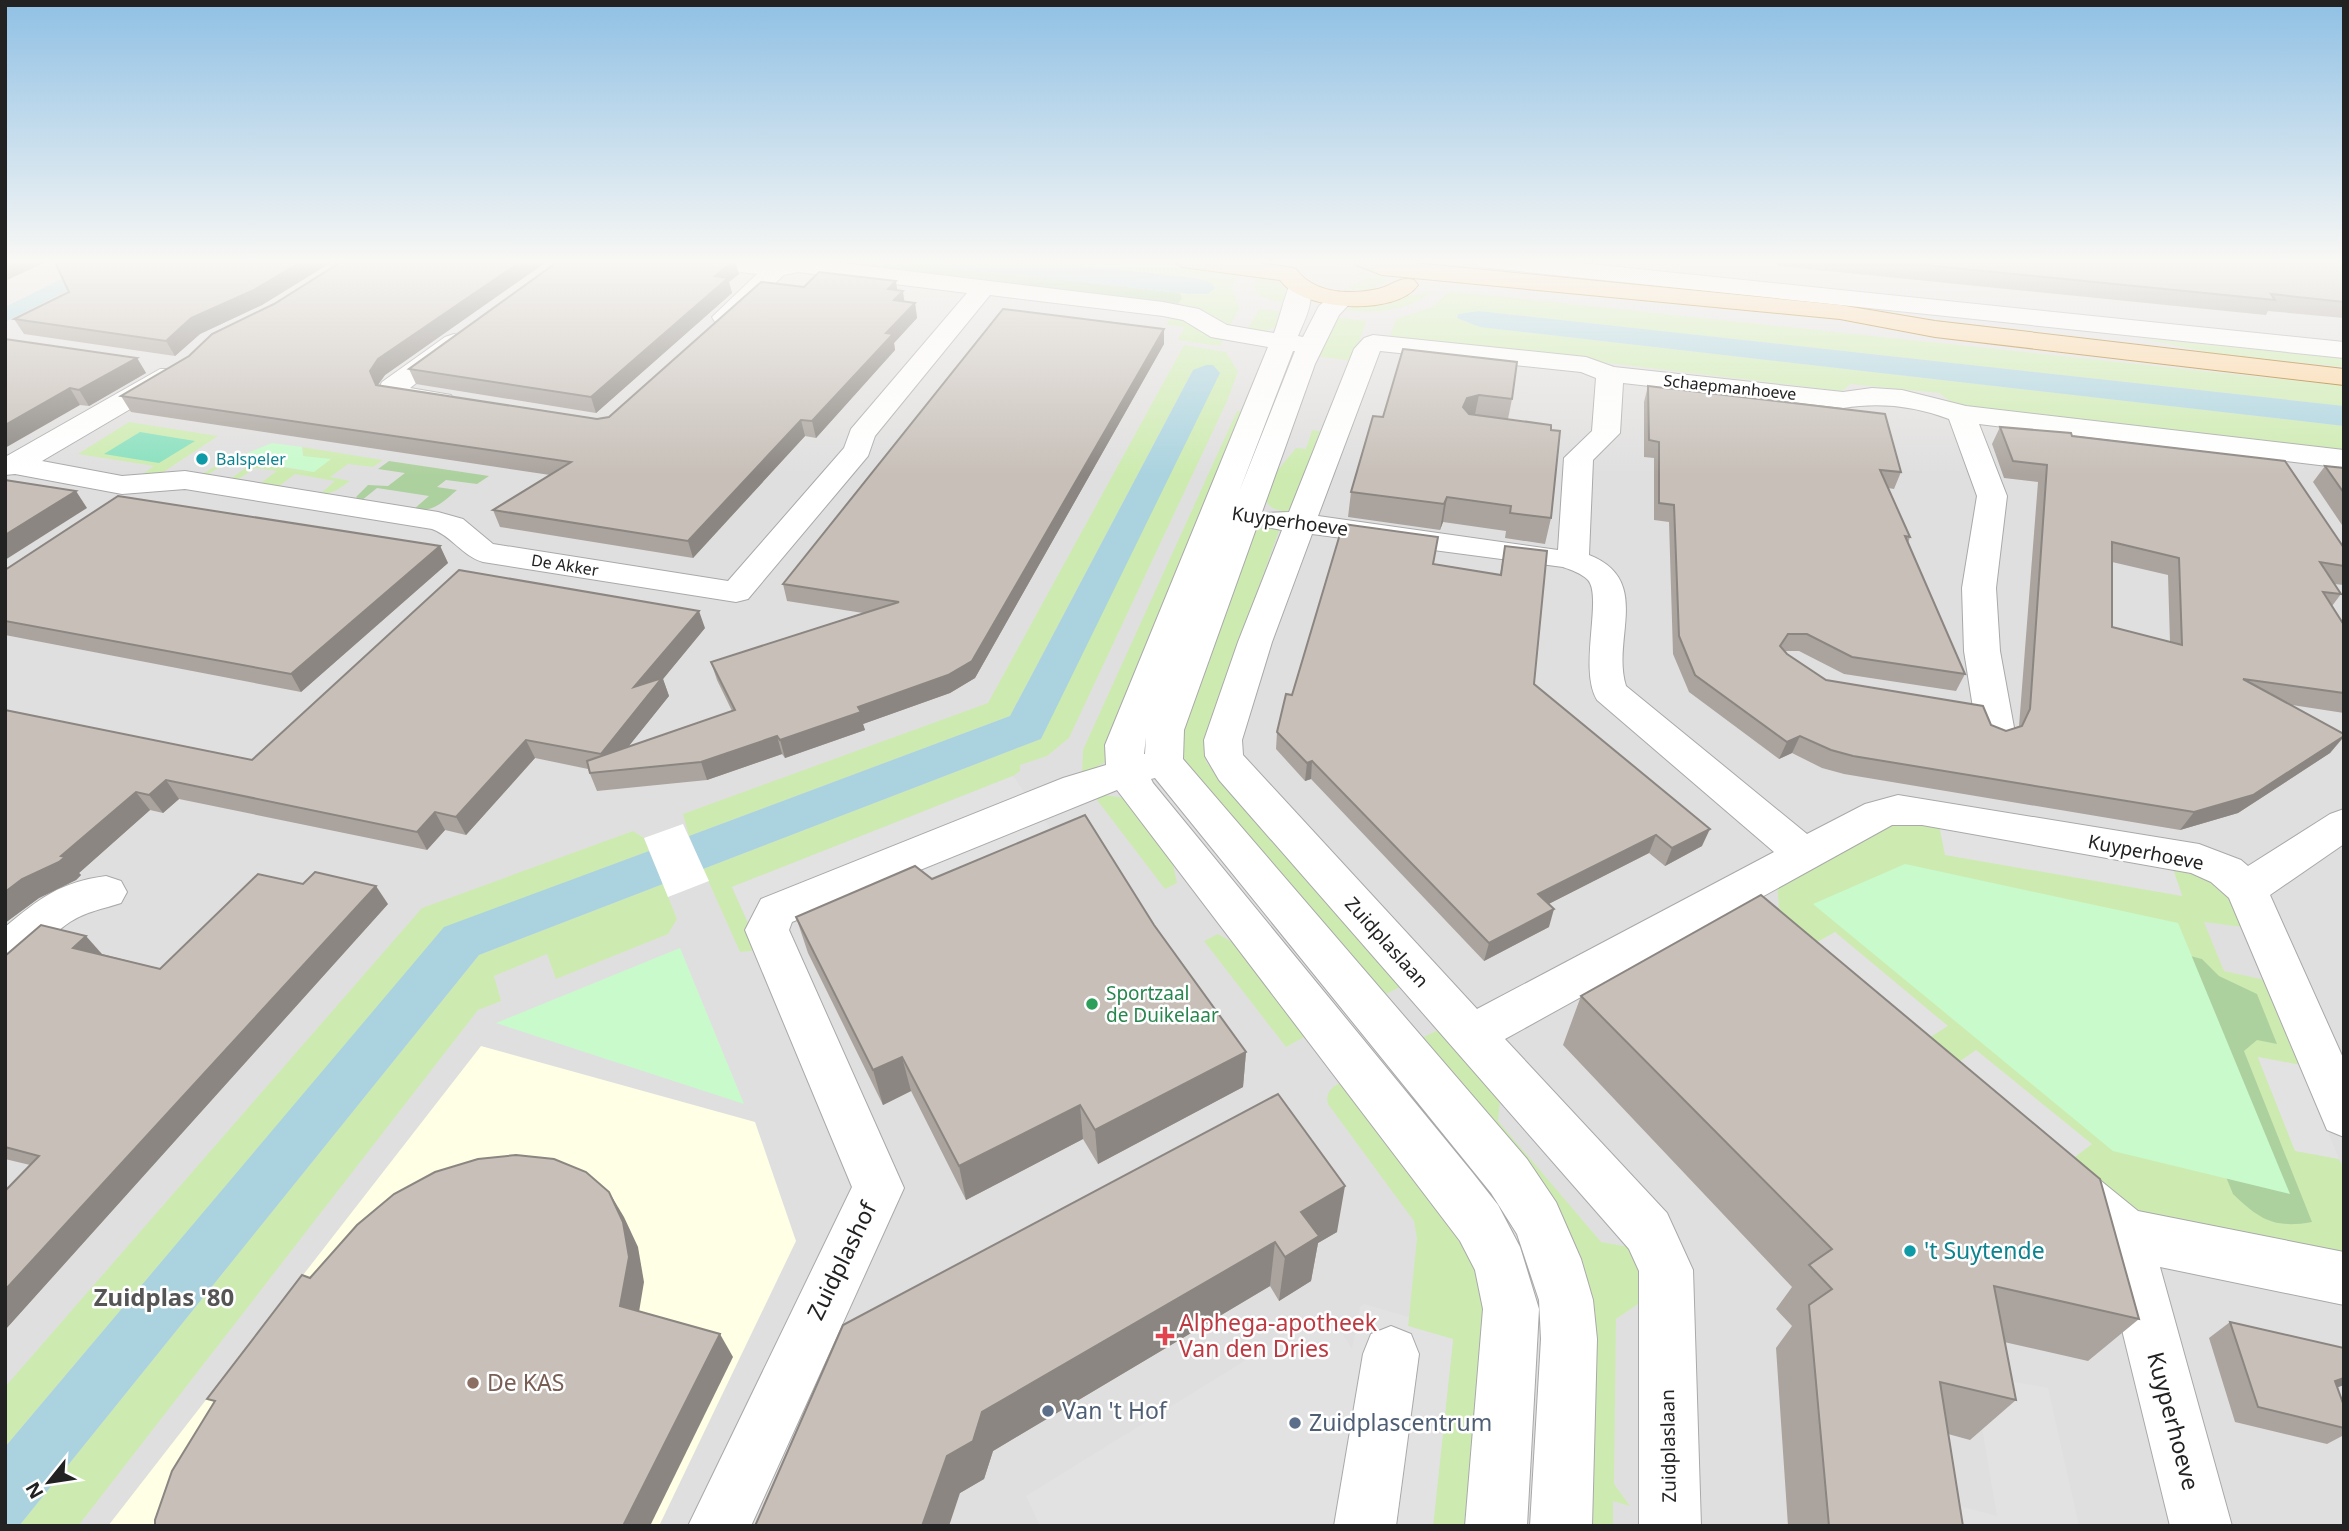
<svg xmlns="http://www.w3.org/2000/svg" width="2349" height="1531" viewBox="0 0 2349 1531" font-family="'Noto Sans',sans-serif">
  <rect width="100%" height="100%" fill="#f2efe9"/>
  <rect fill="#e0dfdf" x="5" y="260" width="2339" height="1266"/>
  <path fill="#ffffe5" d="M481 1046 755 1122 796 1241 659 1526H108Z"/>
  <g fill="#cdebb0">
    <path d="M1034 260H1154L1240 270 1208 271 1237 274 1232 288 1240 308 1229 327 1177 307 1182 298 1180 293 1208 294 1210 282Z"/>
    <path d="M1341 264 1365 274 1386 276V281L1370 290 1344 289 1364 279 1355 270 1341 267Z"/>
    <path d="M1260 273 1278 281 1287 291 1285 304 1259 296 1253 286Z"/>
    <path d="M1431 291C1409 313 1372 313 1343 310Z"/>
    <path d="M1449 291 2344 386V406L1479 311 1458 314 1457 318 1480 327 2344 426V453L1955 405 1939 393 1851 384 1842 391 1390 337 1396 319 1432 307Z"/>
    <path d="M1259 309 1285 312 1280 325 1266 331 1247 330Z"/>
    <path d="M1172 316 1179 317 1224 338 1220 346 1178 340 1185 327 1166 325Z"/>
    <path d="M1333 317 1366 321 1353 361 1314 356Z"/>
    <path d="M2138 338 2344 358V367L2213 353Z"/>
    <path d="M1184 345 1226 352 1238 372 1227 401 1069 738 1047 756 1020 765V771L1013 776 732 887 760 950 740 952 703 869 1041 739 1193 370 1010 716 689 836 683 814 988 703Z"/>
    <path d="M1237 411 1248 412 1108 761 1082 774 1083 750Z"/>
    <path d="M129 422 218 436 154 478H137L154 466 78 454Z"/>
    <path d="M1312 430 1320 431 1293 508 1285 512 1272 508 1263 498 1269 481 1296 448 1306 449Z"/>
    <path d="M302 447 383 460 373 467 348 464 330 477 350 481C340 488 333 494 320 494L335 481 295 474 278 487 259 484 277 471 255 468 237 480 230 479 247 467 226 463 207 475 202 474 228 459 314 472 303 456Z"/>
    <path d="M1265 527 1280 528 1213 715 1205 741 1206 762 1400 987 1374 1000 1198 794 1176 746 1251 533Z"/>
    <path d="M1105 795 1124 798 1170 850 1177 883 1165 889 1094 796Z"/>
    <path d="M1887 822 1939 825 2182 895 2172 866 2190 869 2228 893 2243 927 2204 922 2224 971 2265 980 2301 1065 2258 1058 2295 1150 2339 1159 2344 1170V1254L2118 1207 2067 1163 2091 1144 1953 1066 1924 1041 1947 1025 1810 946 1780 921 1777 883Z"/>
    <path d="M633 831 644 838 649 851 444 928 5 1447V1387L422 908Z"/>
    <path d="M663 884 677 919 668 934 556 979 547 954 494 976 501 1001 478 1010 78 1526H19L479 955Z"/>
    <path d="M1218 934 1254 955 1315 1031 1286 1047 1204 941Z"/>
    <path d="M1438 1030 1500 1100 1498 1121 1601 1242 1629 1247 1639 1265 1641 1302 1616 1319 1614 1484 1630 1506 1613 1501V1526H1579L1583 1330 1410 1044Z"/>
    <path d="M1351 1077 1431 1179 1487 1285 1479 1526H1433L1453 1340 1408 1326 1417 1238 1414 1221 1328 1104C1324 1088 1339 1084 1351 1077Z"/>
  </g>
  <g fill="#add19e">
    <path d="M819 260H879L1180 293 1182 298 1178 304Z"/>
    <path d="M389 461 489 476 477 484 446 480 437 487 457 490C443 502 433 513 414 509L429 496 377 488 361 501 356 497 368 485 388 486 405 473 378 469Z"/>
    <path d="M2129 940 2202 959 2219 976 2257 994 2277 1044 2257 1040 2244 1051 2312 1222C2274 1229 2259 1219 2233 1194Z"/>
  </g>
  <g fill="#c8facc">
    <path d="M272 443 302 447 303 456 331 459 314 472 243 460 242 455Z"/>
    <path d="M1905 864 2178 923 2290 1194 2113 1151 1813 904Z"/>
    <path d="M680 948 744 1104 496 1023Z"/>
  </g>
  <path fill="#88e0be" d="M140 432 195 441 159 463 104 454Z"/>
  <g fill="#e2e2e2">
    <path d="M1013 776 1057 838 813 940 797 918 758 944 732 887Z"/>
    <path d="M1939 825 2172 866 2182 896 1945 855Z"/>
    <path d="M1835 932 1948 1026 1924 1041 1810 946Z"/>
    <path d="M1976 1050 2092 1144 2067 1163 1953 1066Z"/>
    <path d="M2258 1057 2301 1065 2339 1159 2295 1151Z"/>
    <path d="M1364 1304 1409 1317 1408 1326 1453 1339 1433 1526H1040L1026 1496 1327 1310 1352 1349 1360 1307Z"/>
    <path d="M1973 1374 2048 1388 2079 1526H1962L1959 1506 1997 1516Z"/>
  </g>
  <g fill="#aad3df">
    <path d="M100 260H129L5 322V307Z"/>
    <path d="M879 260H1034L1195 278 1210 282 1215 288 1208 294H1190Z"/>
    <path d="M1479 311 2344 406V426L1480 327 1457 318 1458 314Z"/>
    <path d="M1206 365H1213L1220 373 1041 739 703 869 689 836 1010 716 1193 370Z"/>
    <path d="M649 851 663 884 479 955 19 1526H5V1447L444 927Z"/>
  </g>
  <path fill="#fff" d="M683 824 709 881 668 897 644 838Z"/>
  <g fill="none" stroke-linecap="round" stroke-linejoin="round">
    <g stroke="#a9a9a9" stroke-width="2">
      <g id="minor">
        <path d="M689 260H817L1163 302 1199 309 1227 325 1274 333C1279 321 1286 290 1291 283H1307C1317 298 1304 321 1298 336L1303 337 1319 306 1334 293H1352L1355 298 1339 315 1315 364 1184 730 1183 759 1527 1159 1556 1202 1581 1259 1593 1300 1597 1339 1592 1526H1530L1541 1339 1539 1300 1517 1234 1491 1193 1155 778 1151 779 1153 783 1472 1172 1498 1205 1520 1247 1539 1309 1527 1526H1465L1483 1309 1475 1270 1460 1241 1117 790 792 922 789 930 904 1188 751 1526H688L852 1187 745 930 761 899 1063 778 1106 765 1105 745 1268 347 1211 337 1183 320 1163 316 990 295 875 436 868 456 748 599 736 602 483 562C462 556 452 536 432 529L185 489 122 494 15 474 5 475V457L160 369H178L182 375 178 381 42 461 122 476 185 471 438 512 463 519 493 544 728 581 844 448 851 429 967 293 798 272 784 275 733 322H715L712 317 757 274 700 267ZM1293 351H1295L1239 492ZM1146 737 1145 754H1144Z"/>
        <path d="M1469 260H1550L2344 342V358L1480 267Z"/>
        <path d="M454 334 463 337 467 342 463 347 410 388 451 395 455 401 451 407C430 412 391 406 379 388L382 382 445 337Z"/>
        <path d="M1373 335 1586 357 1614 367 1843 392 1872 388 1902 390 1966 406 2344 450V468L1979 424 2007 496 1996 588 2000 651 2015 733 2009 742 1996 746 1983 742 1977 733 1964 651 1962 588 1977 496 1949 419C1914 406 1880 402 1843 408L1623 383 1620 433 1593 460 1589 555C1653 580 1611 639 1626 686L1807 834 1865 804 1898 795 2199 844 2241 860 2248 866 2330 814 2344 809V844L2270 895 2344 1060V1137L2327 1130 2229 898 2211 882 2191 873 1922 825H1892L1505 1039 1667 1213 1693 1270 1701 1526H1639V1271L1629 1249 1219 780 1205 756 1204 740 1238 642 1282 530 1266 527 1261 520 1266 513 1289 512 1354 349 1364 338ZM1380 351 1581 372 1596 378 1592 431 1564 458 1558 550 1318 516ZM1312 534 1563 567C1571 570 1581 573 1588 580 1603 597 1578 669 1597 700L1774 852 1477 1009 1243 755 1242 740 1272 642Z"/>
        <path d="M106 876 121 881 127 892 121 903C103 909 87 911 70 922 47 937 32 962 5 971V927C40 898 60 882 106 876Z"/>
        <path d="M2072 1165 2090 1172 2138 1211 2344 1252V1305L2160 1267 2232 1526H2170L2102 1248 2054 1206 2046 1189 2054 1172Z"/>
        <path d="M1391 1326 1411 1334 1419 1354 1396 1526H1334L1363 1354 1371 1334Z"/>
      </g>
    </g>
    <g stroke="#a06b00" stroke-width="2">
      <g id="major">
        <path d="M1171 260H1237L1288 267 1296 269C1314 294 1350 295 1378 289 1392 286 1399 276 1414 280L1418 285C1396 317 1301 311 1280 280L1182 267Z"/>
        <path d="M1353 260H1384L1840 305 1935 321 2344 369V385L1935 337 1840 319 1382 275 1356 265Z"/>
      </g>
    </g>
    <use href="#minor" fill="#fff" fill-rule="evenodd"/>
    <use href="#major" fill="#fcd6a4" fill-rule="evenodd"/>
  </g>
  <g fill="#aba49e" fill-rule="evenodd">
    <path d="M54 260H335L262 305 200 334 175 356 24 334 14 319 69 292Z"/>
    <path d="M344 260H549L385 375 378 385 597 419 609 417 804 287 897 290 904 301 915 303 917 318 894 343 895 350 816 438 805 436 693 558 500 527 493 510 550 475 131 412 121 396 189 356Z"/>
    <path d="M560 260H735L739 274 729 282 732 293 596 413 416 384 409 369Z"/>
    <path d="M1624 260H1646L1645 262Z"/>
    <path d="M1777 260H2344V318L2268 311 2266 315 1778 266Z"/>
    <path d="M1164 329V344L975 678 950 693 863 724 865 730 785 758 782 754 707 780 597 791 588 769 535 758 466 835 445 830 427 850 179 799 163 813 150 810 79 873 81 875 76 880 39 898 5 923V710L252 760 705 628 663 679 669 696 628 747 732 711 717 680 711 662 863 613 787 601 783 584Z"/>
    <path d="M5 339 137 358 146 373 89 406 80 405Z"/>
    <path d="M1403 349 1512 399 1508 419 1551 430V518L1545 544 1505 538 1506 531 1443 522 1440 530 1348 517 1351 492 1383 417Z"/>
    <path d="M1648 386 1901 472 1894 489 1888 488 1910 537 1908 543 1965 674 1956 691 1844 674 1799 651H1784L1787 654 1826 680 1991 725 2006 731 2019 726 2038 482 2004 478 1992 444 2000 427 2072 436 2344 548V585L2334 584 2341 594 2332 606 2344 625V713L2292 705 2344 734V737L2330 753 2238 813 2180 830 1844 774 1822 768 1792 753 1779 759 1689 692 1673 654 1669 522 1654 520V458L1644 457V402ZM2112 562 2168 575 2170 642 2112 627Z"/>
    <path d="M2325 466 2344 468V528L2313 482Z"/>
    <path d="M440 546 448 563 301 692 5 635V570Z"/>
    <path d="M1505 546 1534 684 1702 846 1665 866 1649 853 1548 904 1549 927 1484 961 1311 779 1305 781 1276 749 1277 732 1292 695 1500 575Z"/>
    <path d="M932 879 1154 925 1246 1052 1243 1087 1098 1164 1083 1139 966 1200 911 1091 883 1105 808 953 796 917Z"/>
    <path d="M388 904 5 1330V1191L30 1165 5 1159V956L102 954 160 969Z"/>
    <path d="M1581 996 2139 1319 2088 1361 2004 1342 2016 1400 1970 1440 1948 1434 1963 1526H1788L1776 1348 1792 1326 1776 1309 1792 1287 1563 1045Z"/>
    <path d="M1278 1094 1337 1232 1318 1243 1311 1281 1279 1301 1270 1286 993 1451 984 1479 960 1493 755 1526Z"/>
    <path d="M2230 1322 2344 1348V1385L2337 1387 2344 1406V1435L2327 1444 2235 1422 2209 1338Z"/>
  </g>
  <g fill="#8b8681">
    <path d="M9 260H50L5 281V262Z"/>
    <path d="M304 260H335L262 305 200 334 175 356 166 341 191 318Z"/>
    <path d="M523 260H549L385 375 377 386 370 371 378 359Z"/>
    <path d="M734 260 739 274 729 282 732 293 596 413 591 397 715 276Z"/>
    <path d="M896 281 898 296 903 291 905 306 894 300 888 289Z"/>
    <path d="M915 303 917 318 894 343 895 350 816 438 812 421 886 333Z"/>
    <path d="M1164 329V344L975 678 950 693 863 724 865 730 785 758 780 740 858 707Z"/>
    <path d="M137 358 146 373 89 406 79 390Z"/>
    <path d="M70 388 80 405 5 448V425Z"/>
    <path d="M1479 395 1474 419 1463 423V407L1467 398Z"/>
    <path d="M801 420 805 436 693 558 688 541Z"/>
    <path d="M76 491 87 508 5 560V535Z"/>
    <path d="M1447 497 1443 522 1440 530 1444 504Z"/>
    <path d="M440 546 448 563 301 692 291 674Z"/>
    <path d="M699 611 705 628 663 679 669 696 608 772 601 754 634 687Z"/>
    <path d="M777 736 782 754 707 780 701 762Z"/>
    <path d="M1800 736 1792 753 1779 759 1787 742Z"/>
    <path d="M2344 736 2330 753 2238 813 2180 830 2194 812Z"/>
    <path d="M526 740 535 758 466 835 456 817Z"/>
    <path d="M1312 761 1311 779 1305 781 1307 763Z"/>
    <path d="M166 780 179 799 163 813 149 795Z"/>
    <path d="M136 792 150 810 79 873 81 875 76 880 39 898 5 923V892L22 879 61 856Z"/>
    <path d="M435 812 445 830 427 850 417 832Z"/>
    <path d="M1710 829 1702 846 1665 866 1672 848Z"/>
    <path d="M1656 835 1649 853 1533 912 1538 894Z"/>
    <path d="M376 886 388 904 5 1330V1290Z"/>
    <path d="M1554 909 1549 927 1484 961 1489 943Z"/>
    <path d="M86 936 102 954 90 965 73 948Z"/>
    <path d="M1246 1052 1243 1087 1098 1164 1095 1130Z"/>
    <path d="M902 1057 911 1091 883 1105 873 1070Z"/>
    <path d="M1080 1105 1083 1139 966 1200 959 1166Z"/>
    <path d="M1345 1186 1337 1232 1318 1243 1311 1281 1279 1301 1285 1257 1301 1212Z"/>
    <path d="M609 1192 624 1217 638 1247 644 1282 636 1330 620 1306Z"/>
    <path d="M1275 1242 1270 1286 993 1451 984 1479 960 1493 949 1526H922L947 1456 982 1412Z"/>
    <path d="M720 1334 733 1357 650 1526H623Z"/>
    <path d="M2344 1378V1385L2311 1397 2335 1381Z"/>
  </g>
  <g fill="#c7bfb8" stroke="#8b8681" stroke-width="2" fill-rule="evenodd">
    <path d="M54 260H304L254 290 191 318 166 341 14 319 69 292Z"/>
    <path d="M344 260H523L378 359 370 371 376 385 597 419 609 417 761 282 804 287 819 272 896 281 888 289 903 291 894 300 915 303 886 333 893 334 812 421 801 420 688 541 493 510 571 462 121 396 189 356 212 334 274 304Z"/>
    <path d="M560 260H734L715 276 728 278 591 397 409 369Z"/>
    <path d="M1874 260H2344V302L2271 294 2275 300Z"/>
    <path d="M1003 309 1164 329 972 661 948 675 858 707 861 712 780 740 777 736 701 762 590 773 587 761 735 710 711 662 899 602 783 584Z"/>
    <path d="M5 339 137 358 79 390 70 388 5 425Z"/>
    <path d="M1403 349 1517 362 1512 399 1479 395 1467 398 1463 407 1469 414 1551 425V430L1560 431 1551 518 1510 513 1511 506 1447 497 1444 504 1351 492 1373 416 1383 417Z"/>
    <path d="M1648 386 1885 414 1901 472 1880 470 1910 537 1905 536 1965 674 1852 657 1807 634H1788L1780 646 1787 654 1826 680 1983 706 1991 725 2006 731 2022 726 2030 709 2047 465 2013 461 2000 427 2071 433 2072 436 2285 461 2344 548V566L2320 562 2341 594 2323 592 2344 625V693L2243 679 2344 734V736L2253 795 2194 812 1853 756 1831 750 1800 736 1787 742 1695 675 1679 636 1674 505 1659 503V442L1649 440ZM2112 542 2179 558 2182 645 2112 627Z"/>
    <path d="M2325 466 2344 468V493Z"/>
    <path d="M5 480 76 491 5 535Z"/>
    <path d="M118 496 440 546 291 674 5 621V570Z"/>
    <path d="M1343 524 1438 537 1433 564 1501 575 1505 546 1547 551 1534 684 1710 829 1672 848 1656 835 1538 894 1554 909 1489 943 1312 761 1307 763 1277 732 1286 694 1292 695Z"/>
    <path d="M459 570 699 611 634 687 662 678 601 754 526 740 456 817 435 812 417 832 166 780 149 795 136 792 61 856 65 857 59 862 22 879 5 892V710L252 760Z"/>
    <path d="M1085 815 1154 925 1246 1052 1095 1130 1080 1105 959 1166 902 1057 873 1070 796 917 915 866 932 879Z"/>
    <path d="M315 872 376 886 5 1290V1191L39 1156 5 1147V956L41 925 86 936 73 948 160 969 258 874 303 884Z"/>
    <path d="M1761 895 2100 1179 2139 1319 1994 1286 2016 1400 1940 1382 1963 1526H1829L1809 1305 1832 1289 1809 1265 1832 1249 1581 996Z"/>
    <path d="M1278 1094 1345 1186 1301 1212 1319 1236 1285 1257 1275 1242 982 1412 973 1441 947 1456 922 1526H755L843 1325Z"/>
    <path d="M516 1155 554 1159 586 1172 609 1192 623 1222 629 1257 620 1306 720 1334 623 1526H155V1520L172 1471 215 1401 207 1399 302 1275 310 1278 357 1225 394 1194 435 1172 478 1159Z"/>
    <path d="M2230 1322 2344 1348V1378L2335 1381 2344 1406V1428L2258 1407Z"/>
  </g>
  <linearGradient id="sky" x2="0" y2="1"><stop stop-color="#8fc0e4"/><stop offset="0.55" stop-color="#f9f8f5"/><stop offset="1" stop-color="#f9f8f5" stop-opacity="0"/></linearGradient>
  <rect width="2349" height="475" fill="url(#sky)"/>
  <g fill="#0f9aa8" stroke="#fff" stroke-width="2.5">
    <circle cx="202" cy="459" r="7"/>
    <circle cx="1910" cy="1251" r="7"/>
  </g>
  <circle fill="#2e9e5b" stroke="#fff" stroke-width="2.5" cx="1092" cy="1004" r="7"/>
  <path fill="#e0444e" stroke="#fff" stroke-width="2.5" d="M1161.5 1325.5h7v7h7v7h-7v7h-7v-7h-7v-7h7z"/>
  <circle fill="#8d6e63" stroke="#fff" stroke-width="2.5" cx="473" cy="1383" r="7"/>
  <g fill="#5c6f8a" stroke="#fff" stroke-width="2.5">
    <circle cx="1048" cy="1411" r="7"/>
    <circle cx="1295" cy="1423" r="7"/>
  </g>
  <g text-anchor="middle" stroke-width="5" stroke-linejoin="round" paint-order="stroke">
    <g font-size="16" fill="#222" stroke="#fff">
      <text transform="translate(1730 387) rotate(6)" y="6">Schaepmanhoeve</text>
      <text transform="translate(565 565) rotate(9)" y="6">De Akker</text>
    </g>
    <g font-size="16" fill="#0d838f" stroke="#fff" text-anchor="start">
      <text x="216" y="465">Balspeler</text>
    </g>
    <g font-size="19" fill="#222" stroke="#fff">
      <text transform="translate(1290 521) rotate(8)" y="7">Kuyperhoeve</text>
      <text transform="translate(2146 852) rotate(11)" y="7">Kuyperhoeve</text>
      <text transform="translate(1387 942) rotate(48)" y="7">Zuidplaslaan</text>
      <text transform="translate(1668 1446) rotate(-91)" y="7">Zuidplaslaan</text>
    </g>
    <g font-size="19" fill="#27864d" stroke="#fff" text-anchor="start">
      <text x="1106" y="1000">Sportzaal<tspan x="1106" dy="22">de Duikelaar</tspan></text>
    </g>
    <g font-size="23" fill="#0d838f" stroke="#fff" text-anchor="start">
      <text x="1924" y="1259">'t Suytende</text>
    </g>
    <g font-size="23" fill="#222" stroke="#fff">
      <text transform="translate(842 1261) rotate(-64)" y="8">Zuidplashof</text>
      <text transform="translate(2173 1421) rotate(75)" y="8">Kuyperhoeve</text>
    </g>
    <g font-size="23" fill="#be3a42" stroke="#fff" text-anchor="start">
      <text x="1179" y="1331">Alphega-apotheek<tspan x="1179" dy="26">Van den Dries</tspan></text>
    </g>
    <g font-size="23" fill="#785e54" stroke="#fff" text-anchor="start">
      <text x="487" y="1391">De KAS</text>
    </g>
    <g font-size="23" fill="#4e5e75" stroke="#fff" text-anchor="start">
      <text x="1062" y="1419">Van 't Hof</text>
      <text x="1309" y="1431">Zuidplascentrum</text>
    </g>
    <g font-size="24" font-weight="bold" fill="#555" stroke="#fff">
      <text x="164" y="1306">Zuidplas '80</text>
    </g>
  </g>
  <rect width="2349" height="1531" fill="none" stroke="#222222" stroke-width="14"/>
  <g transform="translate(49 1482) rotate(240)" stroke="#ffffff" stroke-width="5" paint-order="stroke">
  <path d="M0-5L12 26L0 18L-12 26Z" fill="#222222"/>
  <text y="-10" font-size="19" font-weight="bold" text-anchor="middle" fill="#222222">N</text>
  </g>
</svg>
